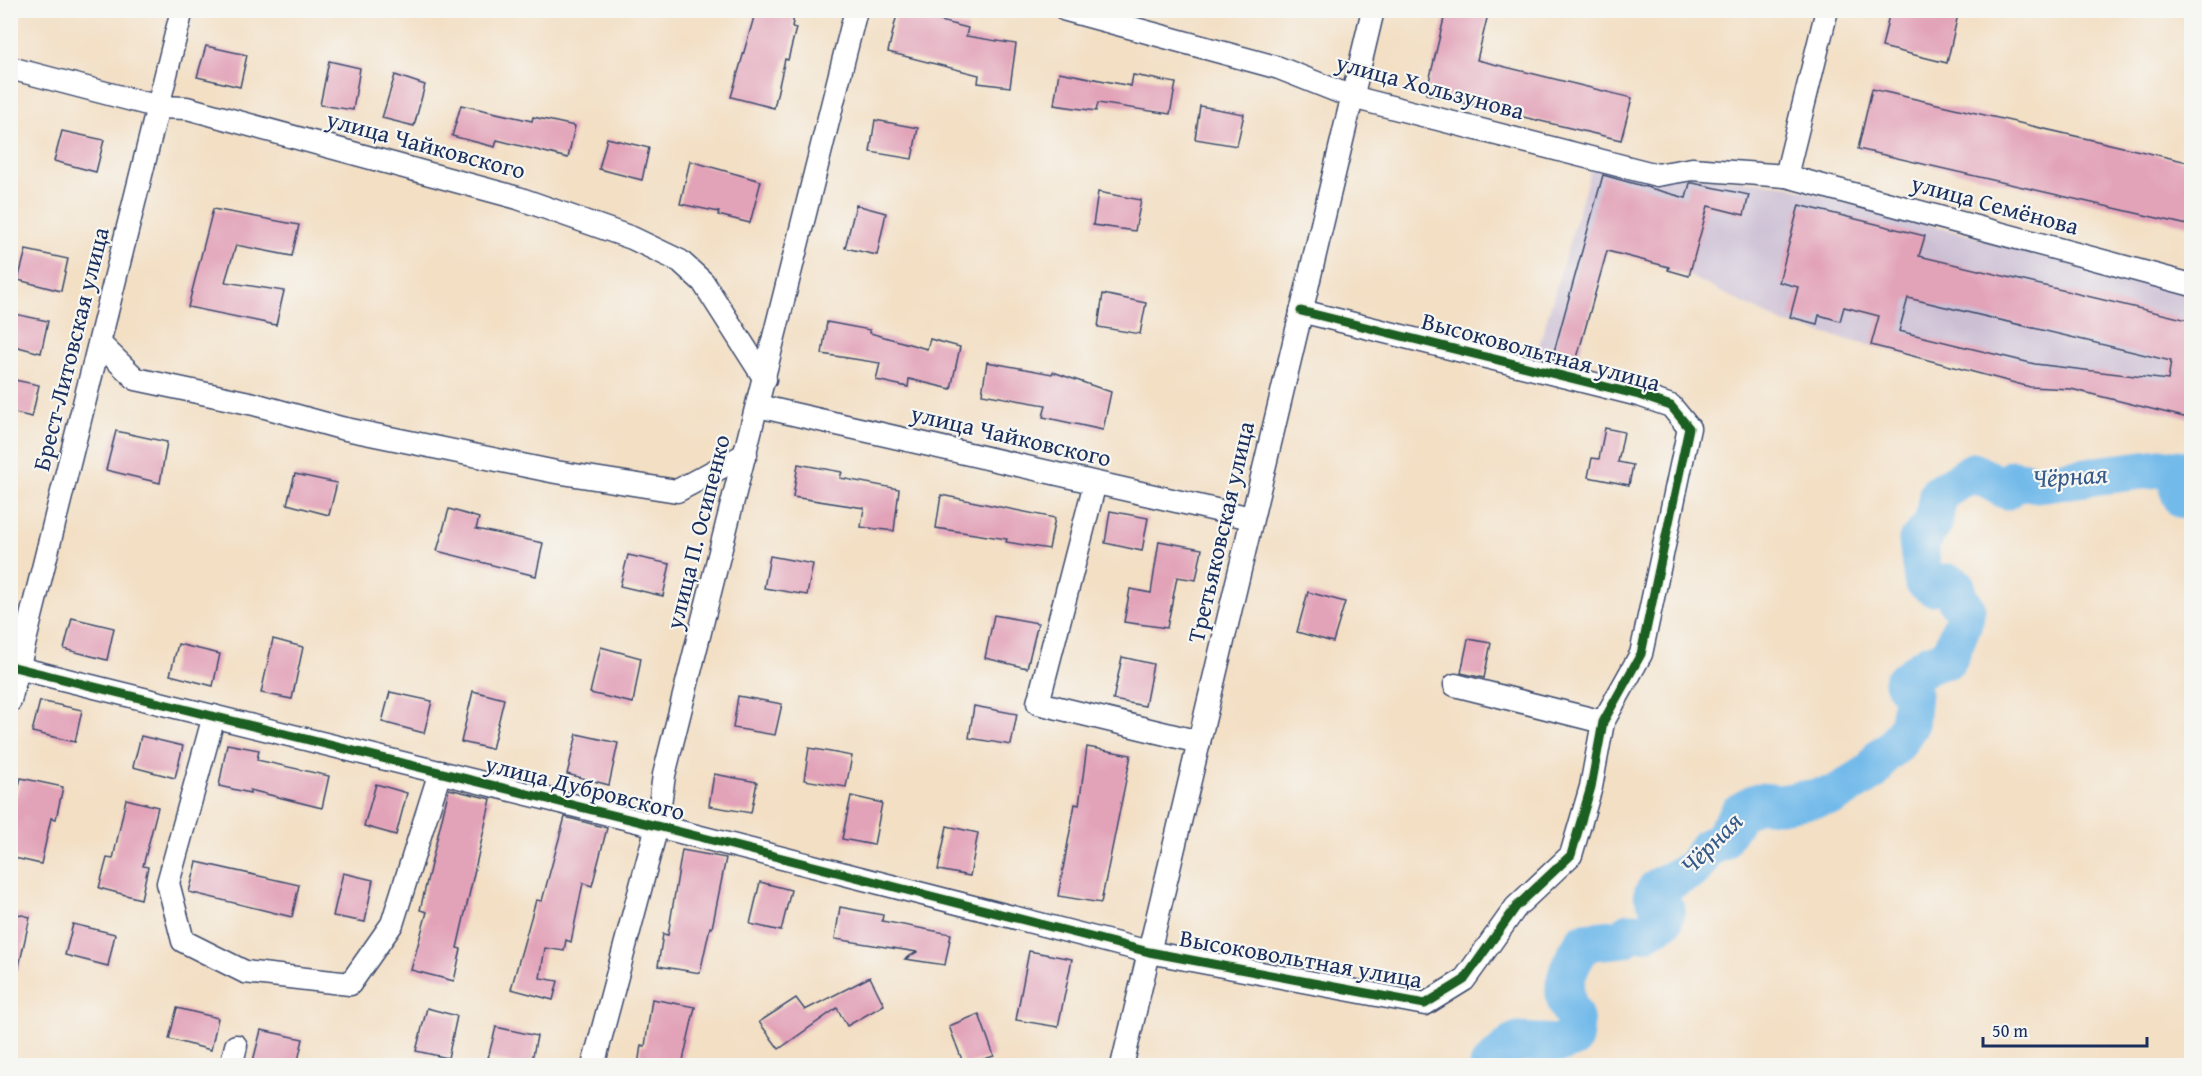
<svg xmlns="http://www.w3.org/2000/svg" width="2202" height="1076" viewBox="0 0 2202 1076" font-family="'Gentium Book Plus',serif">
  <rect width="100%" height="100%" fill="#f6f6f2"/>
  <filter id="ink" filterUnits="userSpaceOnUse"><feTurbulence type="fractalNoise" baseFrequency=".0167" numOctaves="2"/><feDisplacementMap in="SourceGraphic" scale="12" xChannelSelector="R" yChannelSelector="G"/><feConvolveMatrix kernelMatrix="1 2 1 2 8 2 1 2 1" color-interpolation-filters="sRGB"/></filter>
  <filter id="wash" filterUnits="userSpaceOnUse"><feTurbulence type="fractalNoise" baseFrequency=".008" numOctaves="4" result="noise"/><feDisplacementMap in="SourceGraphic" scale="24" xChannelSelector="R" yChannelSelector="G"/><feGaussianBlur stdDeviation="1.35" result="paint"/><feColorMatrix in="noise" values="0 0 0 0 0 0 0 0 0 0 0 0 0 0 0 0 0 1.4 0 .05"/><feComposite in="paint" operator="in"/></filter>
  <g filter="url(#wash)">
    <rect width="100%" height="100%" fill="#f3dfc4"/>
    <path fill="#ccbfd4" d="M1592 165 1783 185 2191 295V419L2071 389 2030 387 1783 323 1689 276 1668 270 1610 242 1575 369 1532 370Z"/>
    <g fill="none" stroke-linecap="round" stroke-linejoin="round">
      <path stroke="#72baea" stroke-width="39" d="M1489 1066 1516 1042 1559 1044 1573 1039C1579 1011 1568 1016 1565 994 1563 975 1575 957 1584 942L1624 938 1629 932H1643L1663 921 1666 911 1661 909 1653 894 1658 887 1693 869 1708 847 1720 842 1739 813 1758 802 1780 804 1835 795 1873 771 1881 757 1895 746 1909 725 1912 694 1903 682 1929 663 1948 659 1964 620 1966 607 1957 601 1956 586 1948 583 1931 586 1923 580 1918 541 1933 524 1938 494 1973 472 2007 490V484L2013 479 2038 483 2159 468 2187 470 2190 477 2179 491 2183 499 2192 501"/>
    </g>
    <g id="blocks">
      <g fill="#e2a2b8" fill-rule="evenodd">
        <path d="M756 10H795L792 27 796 28 788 60 785 59 774 108 731 97Z"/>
        <path d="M898 10 968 28 966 36 1016 44 1010 87 978 83 979 75 888 52Z"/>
        <path d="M1446 10H1489L1477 60 1632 98 1621 140 1426 94Z"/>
        <path d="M1890 10H1959L1947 63 1882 47Z"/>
        <path d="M206 46 247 55 240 87 197 77Z"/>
        <path d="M329 61 360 68 353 110 320 105Z"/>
        <path d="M1059 72 1131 86 1133 75 1176 83 1170 114 1098 103 1096 111 1054 105Z"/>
        <path d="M395 75 425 85 414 126 382 118Z"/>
        <path d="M1872 89 2192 163V226L1858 149Z"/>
        <path d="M461 105 532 121 533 117 575 126 568 158 497 140 495 147 452 136Z"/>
        <path d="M1200 106 1244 114 1237 146 1195 139Z"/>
        <path d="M875 120 918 128 912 159 870 152Z"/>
        <path d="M62 131 104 140 96 172 54 161Z"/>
        <path d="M607 138 649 148 642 180 599 169Z"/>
        <path d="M690 161 761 181 750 223 718 215 719 212 680 204Z"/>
        <path d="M1603 175 1686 198 1690 183H1693L1749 195 1744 215 1708 206 1689 276 1668 270 1669 267 1607 251 1575 365 1552 359Z"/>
        <path d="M1098 192 1141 200 1135 231 1093 225Z"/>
        <path d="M856 205 886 213 877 255 845 248Z"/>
        <path d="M1799 205 1925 236 1919 256 2192 321V419L2071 389 2030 387 1871 345 1879 316 1844 307 1840 321 1819 315 1817 324 1790 317 1798 287 1779 282ZM1908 298 2171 361 2168 380 2035 364 1899 331Z"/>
        <path d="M213 209 299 225 292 256 236 245 225 282 284 291 276 325 188 307Z"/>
        <path d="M26 250 68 259 61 291 18 280Z"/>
        <path d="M1103 294 1146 303 1140 334 1098 327Z"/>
        <path d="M10 313 48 321 41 353 10 345Z"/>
        <path d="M827 322 870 330V333L927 349 930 339 960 347 951 389 909 379 908 387 876 380 880 363 822 354Z"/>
        <path d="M987 362 1052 374 1053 372 1111 392 1103 430 1043 417 1046 405 982 394Z"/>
        <path d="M10 379 39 385 32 417 10 412Z"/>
        <path d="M1605 428 1624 432 1618 462 1633 465 1629 485 1588 477 1592 458 1599 459Z"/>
        <path d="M116 431 167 442 160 483 106 470Z"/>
        <path d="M798 464 842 472 840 478 899 489 894 531 861 527 864 508 793 497Z"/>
        <path d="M295 474 337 483 329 515 287 504Z"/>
        <path d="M941 495 1055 518 1049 549 1006 542 1007 539 936 528Z"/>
        <path d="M449 509 479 518 476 529 543 543 536 576 437 551Z"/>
        <path d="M1110 511 1148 518 1142 551 1105 543Z"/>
        <path d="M1159 541 1202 549 1196 580 1177 577 1167 628 1124 622 1130 589 1151 593Z"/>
        <path d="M628 555 670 564 663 596 620 586Z"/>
        <path d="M770 556 813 564 807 595 764 588Z"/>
        <path d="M1308 592 1345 602 1333 642 1297 632Z"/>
        <path d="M994 615 1038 623 1027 668 985 658Z"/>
        <path d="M72 618 114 628 107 660 64 649Z"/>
        <path d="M273 639 303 647 292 699 261 693Z"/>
        <path d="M1468 639 1491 643 1484 678 1461 673Z"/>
        <path d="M178 644 220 654 213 686 170 675Z"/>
        <path d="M601 647 641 658 633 703 590 693Z"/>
        <path d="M1122 657 1153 664 1145 706 1113 700Z"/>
        <path d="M473 691 504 699 492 749 461 742Z"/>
        <path d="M390 692 432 701 424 733 382 722Z"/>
        <path d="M738 696 782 704 775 735 733 728Z"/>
        <path d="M40 701 82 710 75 742 32 732Z"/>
        <path d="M974 706 1017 714 1011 745 969 738Z"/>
        <path d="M577 734 618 743 609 785 567 774Z"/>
        <path d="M141 736 183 746 175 778 133 767Z"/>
        <path d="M227 744 259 750 257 760 329 776 322 808 250 790V793L219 786Z"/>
        <path d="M1087 747 1131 755 1101 903 1058 896 1075 804 1079 805Z"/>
        <path d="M809 748 852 756 846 787 804 780Z"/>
        <path d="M714 774 757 782 751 813 709 806Z"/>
        <path d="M21 778 63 787 56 819 51 818 41 864 10 857V818Z"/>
        <path d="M376 784 407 793 396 835 364 826Z"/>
        <path d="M449 789 491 799 457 948 461 949 454 981 411 970 427 912 420 910Z"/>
        <path d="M851 796 882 803 874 845 842 839Z"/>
        <path d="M126 799 158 807 143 866 148 867 141 899 99 888 107 858 113 859Z"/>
        <path d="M565 817 607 828 592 886 583 883 571 942 566 940 564 951 545 948 540 978 558 981 553 1000 511 989 536 900 542 901Z"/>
        <path d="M947 826 978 833 970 876 938 870Z"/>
        <path d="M682 850 726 858 712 928 710 927 700 973 658 966 663 934 668 935Z"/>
        <path d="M197 862 299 885 292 917 189 892Z"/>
        <path d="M343 873 373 880 365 922 333 916Z"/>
        <path d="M760 882 791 890 781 931 750 924Z"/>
        <path d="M840 907 883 915 882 921 951 934 945 965 905 959 917 952 835 939Z"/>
        <path d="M10 912 30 917 18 971 10 970Z"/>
        <path d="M73 924 115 934 108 966 65 955Z"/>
        <path d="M1029 951 1072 959 1058 1027 1016 1020Z"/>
        <path d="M870 977 884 1005 847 1026 837 1008 779 1049 759 1022 796 998 805 1010Z"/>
        <path d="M652 999 695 1007 682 1065H638L641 1045 645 1046Z"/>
        <path d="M177 1008 218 1018 211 1050 169 1039Z"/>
        <path d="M427 1008 457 1016 448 1058 416 1051Z"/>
        <path d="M979 1014 994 1056 964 1065 949 1026Z"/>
        <path d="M496 1027 537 1036 531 1065H519L488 1058Z"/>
        <path d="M261 1030 303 1039 297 1065H272L253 1061Z"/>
      </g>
    </g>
  </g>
  <g filter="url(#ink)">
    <use href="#blocks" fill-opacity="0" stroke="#3b496d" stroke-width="1.5"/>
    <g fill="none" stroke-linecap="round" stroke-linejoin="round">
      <g stroke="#3b496d" stroke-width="25">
        <g id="minor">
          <path d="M1066 10 1279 68 1352 97 1657 175 1692 169 1786 176 2192 285"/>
          <path d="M10 68 159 107 187 108 518 198 632 238 680 261 703 282 765 379"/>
          <path d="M1786 176 1827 10"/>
          <path d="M100 344 136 379 254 404 341 428 556 472 677 491 746 454"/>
          <path d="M758 406 1251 518"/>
          <path d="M1095 483 1038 703 1199 742"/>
          <path d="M10 666 657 826 1149 952 1425 1004 1464 980 1516 907 1571 855 1591 787 1603 722 1641 654 1689 428 1671 406 1639 395 1301 311"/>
          <path d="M1455 685 1603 722"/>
          <path d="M10 701 182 10"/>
          <path d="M214 716 168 883 183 941 245 972 350 984 392 924 440 772"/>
          <path d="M231 1066 236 1046"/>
          <path d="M593 1066 657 826 664 775 856 10"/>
          <path d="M1122 1066 1373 10"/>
        </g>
      </g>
      <use href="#minor" stroke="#fff" stroke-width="22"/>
      <g stroke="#f6f6f2" stroke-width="13">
        <path id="cycleway" d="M10 666 657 826 1149 952 1425 1004 1464 980 1516 907 1571 855 1591 787 1603 722 1641 654 1689 428 1671 406 1639 395 1301 311"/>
      </g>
      <use href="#cycleway" stroke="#1b5e20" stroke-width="9"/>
    </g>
  </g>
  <g text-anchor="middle" stroke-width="4.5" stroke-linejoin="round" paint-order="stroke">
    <g font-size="24" fill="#1b2f5e" stroke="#f6f6f2">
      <text transform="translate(1430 87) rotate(15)" y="8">улица Хользунова</text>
      <text transform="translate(426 145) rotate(15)" y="8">улица Чайковского</text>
      <text transform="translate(1995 205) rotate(15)" y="8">улица Семёнова</text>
      <text transform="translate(71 349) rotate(-76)" y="8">Брест-Литовская улица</text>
      <text transform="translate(1541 352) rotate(15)" y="8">Высоковольтная улица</text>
      <text transform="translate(1011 436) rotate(13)" y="8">улица Чайковского</text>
      <text transform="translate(698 532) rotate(-76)" y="8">улица П. Осипенко</text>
      <text transform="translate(1221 532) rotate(-77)" y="8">Третьяковская улица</text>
      <text transform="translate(585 788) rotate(14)" y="8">улица Дубровского</text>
      <text transform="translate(1301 959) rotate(10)" y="8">Высоковольтная улица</text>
    </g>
    <g font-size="26" font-style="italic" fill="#355988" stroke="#f6f6f2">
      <text transform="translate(2070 476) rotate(-4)" y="9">Чёрная</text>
      <text transform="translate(1711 843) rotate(-45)" y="9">Чёрная</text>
    </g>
  </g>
  <rect width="2202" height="1076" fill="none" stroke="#f6f6f2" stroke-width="36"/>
  <path d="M1983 1037v9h164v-9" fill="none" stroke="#1b2f5e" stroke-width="3"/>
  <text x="1992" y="1037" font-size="18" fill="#1b2f5e" stroke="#f6f6f2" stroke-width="4.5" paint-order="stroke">50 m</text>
</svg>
